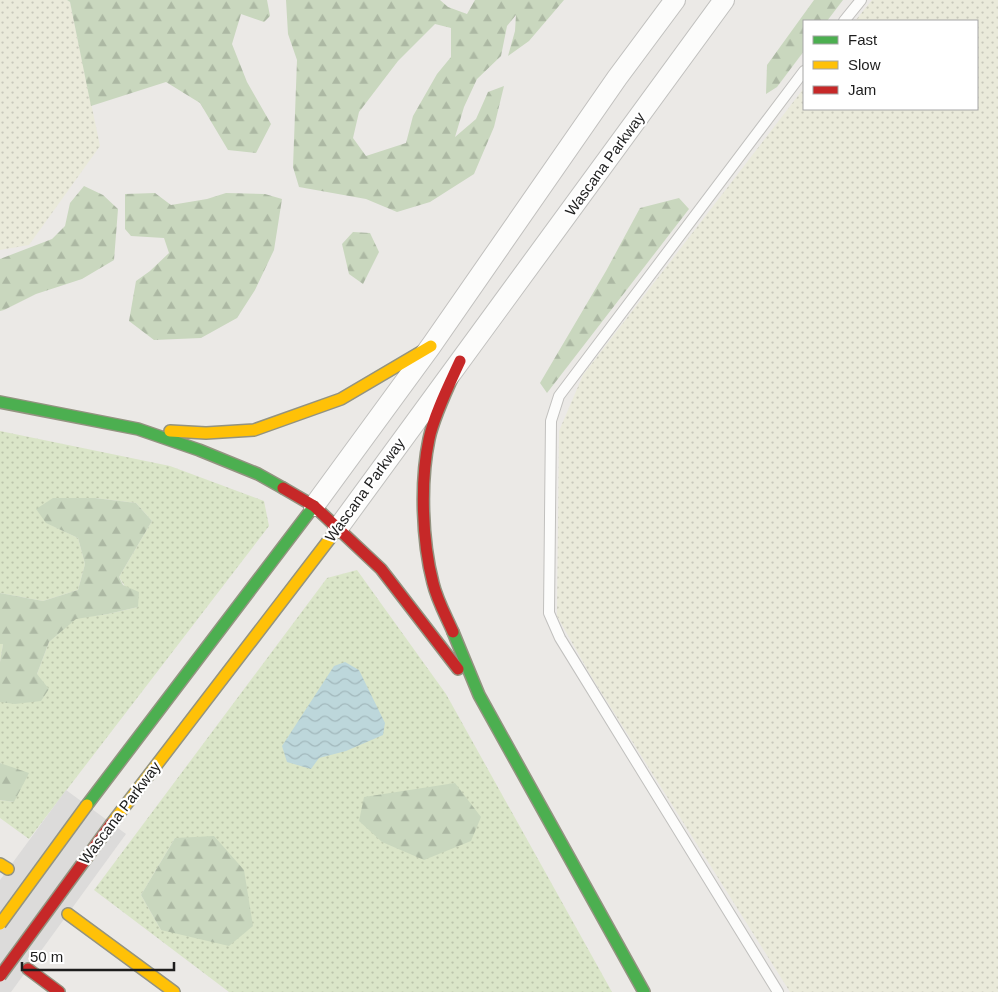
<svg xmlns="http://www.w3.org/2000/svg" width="998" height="992" viewBox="0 0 998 992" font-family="Arial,sans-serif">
  <defs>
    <pattern id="farmland-dots" width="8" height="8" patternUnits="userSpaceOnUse" patternTransform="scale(1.25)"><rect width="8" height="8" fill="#eaeada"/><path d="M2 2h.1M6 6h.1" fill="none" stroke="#c8c8bb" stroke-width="1.8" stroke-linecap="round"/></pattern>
    <pattern id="grass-dots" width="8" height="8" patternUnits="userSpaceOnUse" patternTransform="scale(1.25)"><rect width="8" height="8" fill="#dae5c8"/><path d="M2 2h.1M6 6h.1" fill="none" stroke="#bbc4ab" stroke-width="1.8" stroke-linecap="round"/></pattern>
    <pattern id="forest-firs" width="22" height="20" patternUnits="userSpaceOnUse" patternTransform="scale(1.25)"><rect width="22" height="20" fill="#c9d7be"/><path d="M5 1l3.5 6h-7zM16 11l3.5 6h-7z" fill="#acb8a3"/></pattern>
    <pattern id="water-waves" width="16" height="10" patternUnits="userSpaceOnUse" patternTransform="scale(1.25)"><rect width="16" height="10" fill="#bdd7db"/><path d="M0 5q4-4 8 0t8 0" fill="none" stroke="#a2b8bc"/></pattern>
  </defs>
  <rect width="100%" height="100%" fill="#ebe9e6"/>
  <g fill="url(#farmland-dots)">
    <path d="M0 0H67L70 2 100 146 29 245 0 250Z"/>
    <path d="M872 0H998V992H790L591 676 557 616 559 431 583 375 804 88V109H977V21H855Z"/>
  </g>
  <g fill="url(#grass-dots)" fill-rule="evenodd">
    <path d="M0 431 170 466 264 501 269 526 29 839 0 818V800L14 802 2 764 0 763V644H3L0 662V702L37 674 49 642 76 618 108 614 138 607 119 577 152 521 136 503 95 498H53L47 523 78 538 85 564 78 590 43 601 0 593Z"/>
    <path d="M357 570 446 694 612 992H229L94 890 327 578ZM175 838 161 930 141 895Z"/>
  </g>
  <g fill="url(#forest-firs)" fill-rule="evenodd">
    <path d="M67 0H267L270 16 264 22 241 14 232 44 247 82 271 124 256 153 228 150 200 103 166 82 91 106 70 2Z"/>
    <path d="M286 0H440L448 7 467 14 475 0H564L529 41 508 56 515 31 516 15 507 26 501 56 477 79 464 107 455 137 476 119 488 92 504 86 494 127 474 174 430 202 397 212 366 199 299 187 293 167 297 60 288 34ZM435 24 451 28V57L437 74 413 116 406 143 366 156 353 138 359 112 398 61Z"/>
    <path d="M814 0H843L827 21H804V51L777 87 766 94 767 65Z"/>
    <path d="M84 186 103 195 118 209 114 260 82 279 36 294 4 310 0 311V259L52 239 65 226 70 203Z"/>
    <path d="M155 193 171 205 207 199 226 193 265 194 282 199 274 250 255 290 237 318 201 338 154 340 129 321 136 281 150 271 169 253 164 238 131 236 125 229V194Z"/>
    <path d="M679 198 689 209 547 393 540 383 606 271 640 208Z"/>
    <path d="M353 232 370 233 379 252 363 284 349 274 342 244Z"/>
    <path d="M53 498H95L136 503 152 521 119 577 123 585 139 592 138 607 108 614 76 619 49 642 37 674 49 689 41 701 15 704 0 702V662L3 644H0V593L43 601 78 590 85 564 78 538 46 523 36 509Z"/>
    <path d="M0 763 29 773 14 802 0 800Z"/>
    <path d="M455 783 481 817 471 841 424 860 382 842 359 821 364 797Z"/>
    <path d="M214 836 244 870 253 926 229 946 161 930 141 895 175 838Z"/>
  </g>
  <path fill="url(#water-waves)" d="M345 662 359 670 385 723 383 735 346 751 319 758 311 769 287 762 282 746 334 666Z"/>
  <path fill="#dcdbda" d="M66 790 126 834 11 992H0V880Z"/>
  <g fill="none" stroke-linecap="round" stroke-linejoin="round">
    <g stroke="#c1c0be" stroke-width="12">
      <g id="lane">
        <path d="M844 21 861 0"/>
        <path d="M778 992 560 638 549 613 551 421 559 396 804 71"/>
      </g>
    </g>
    <g stroke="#c1c0be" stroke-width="22">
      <g id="street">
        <path d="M314 506 431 346 617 78 675 0"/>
        <path d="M338 528 724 0"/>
      </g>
    </g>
    <g stroke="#939380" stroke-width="14">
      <g id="fast">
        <path d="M0 402 138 429 199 450 258 474 283 488"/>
        <path d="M453 632 479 695 644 992"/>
        <path d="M87 805 314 506"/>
      </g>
    </g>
    <g stroke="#939380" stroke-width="14">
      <g id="slow">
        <path d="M170 431 206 433 254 430 341 399 431 346"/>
        <path d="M112 823 338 528"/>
        <path d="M0 864 8 869"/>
        <path d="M68 914 174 992"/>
      </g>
    </g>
    <g stroke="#939380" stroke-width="14">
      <g id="jam">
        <path d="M283 488 314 506 381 569 458 669"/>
        <path d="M453 632C446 616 437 600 433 583 422 541 420 482 429 439 434 415 450 383 460 361"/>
        <path d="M28 969 59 992"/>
      </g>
    </g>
    <use href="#lane" stroke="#fcfcfb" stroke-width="10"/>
    <use href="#street" stroke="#fcfcfb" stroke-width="20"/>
    <use href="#fast" stroke="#4caf50" stroke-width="11"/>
    <use href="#slow" stroke="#ffc107" stroke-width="11"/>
    <use href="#jam" stroke="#c62828" stroke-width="11"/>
    <g stroke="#939380" stroke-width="14" stroke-linecap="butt">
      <path id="slow-bridge" d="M0 924 87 805"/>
    </g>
    <g stroke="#939380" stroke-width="14" stroke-linecap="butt">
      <path id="jam-bridge" d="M0 976 112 823"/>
    </g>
    <use href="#slow-bridge" stroke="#ffc107" stroke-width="11"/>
    <use href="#jam-bridge" stroke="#c62828" stroke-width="11"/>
  </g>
  <g text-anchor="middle" stroke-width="4.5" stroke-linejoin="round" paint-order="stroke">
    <g font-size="15" fill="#1d1d1d" stroke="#fff">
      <text transform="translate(605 164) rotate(-54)" y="5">Wascana Parkway</text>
      <text transform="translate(365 490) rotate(-54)" y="5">Wascana Parkway</text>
      <text transform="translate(120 813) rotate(-53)" y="5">Wascana Parkway</text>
    </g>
  </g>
  <rect x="803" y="20" width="175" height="90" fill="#ffffff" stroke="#a5a5a5"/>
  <rect x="813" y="36" width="25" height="8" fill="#4caf50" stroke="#a5a5a5"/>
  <text x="848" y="45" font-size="15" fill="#1d1d1d">Fast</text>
  <rect x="813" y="61" width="25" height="8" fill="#ffc107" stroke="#a5a5a5"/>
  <text x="848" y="70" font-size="15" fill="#1d1d1d">Slow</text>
  <rect x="813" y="86" width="25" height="8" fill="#c62828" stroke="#a5a5a5"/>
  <text x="848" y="95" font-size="15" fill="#1d1d1d">Jam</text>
  <path d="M22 962v8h152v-8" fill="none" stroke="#1d1d1d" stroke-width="2.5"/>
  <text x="30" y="962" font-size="15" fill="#1d1d1d" stroke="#ffffff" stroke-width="4" paint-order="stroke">50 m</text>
</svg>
